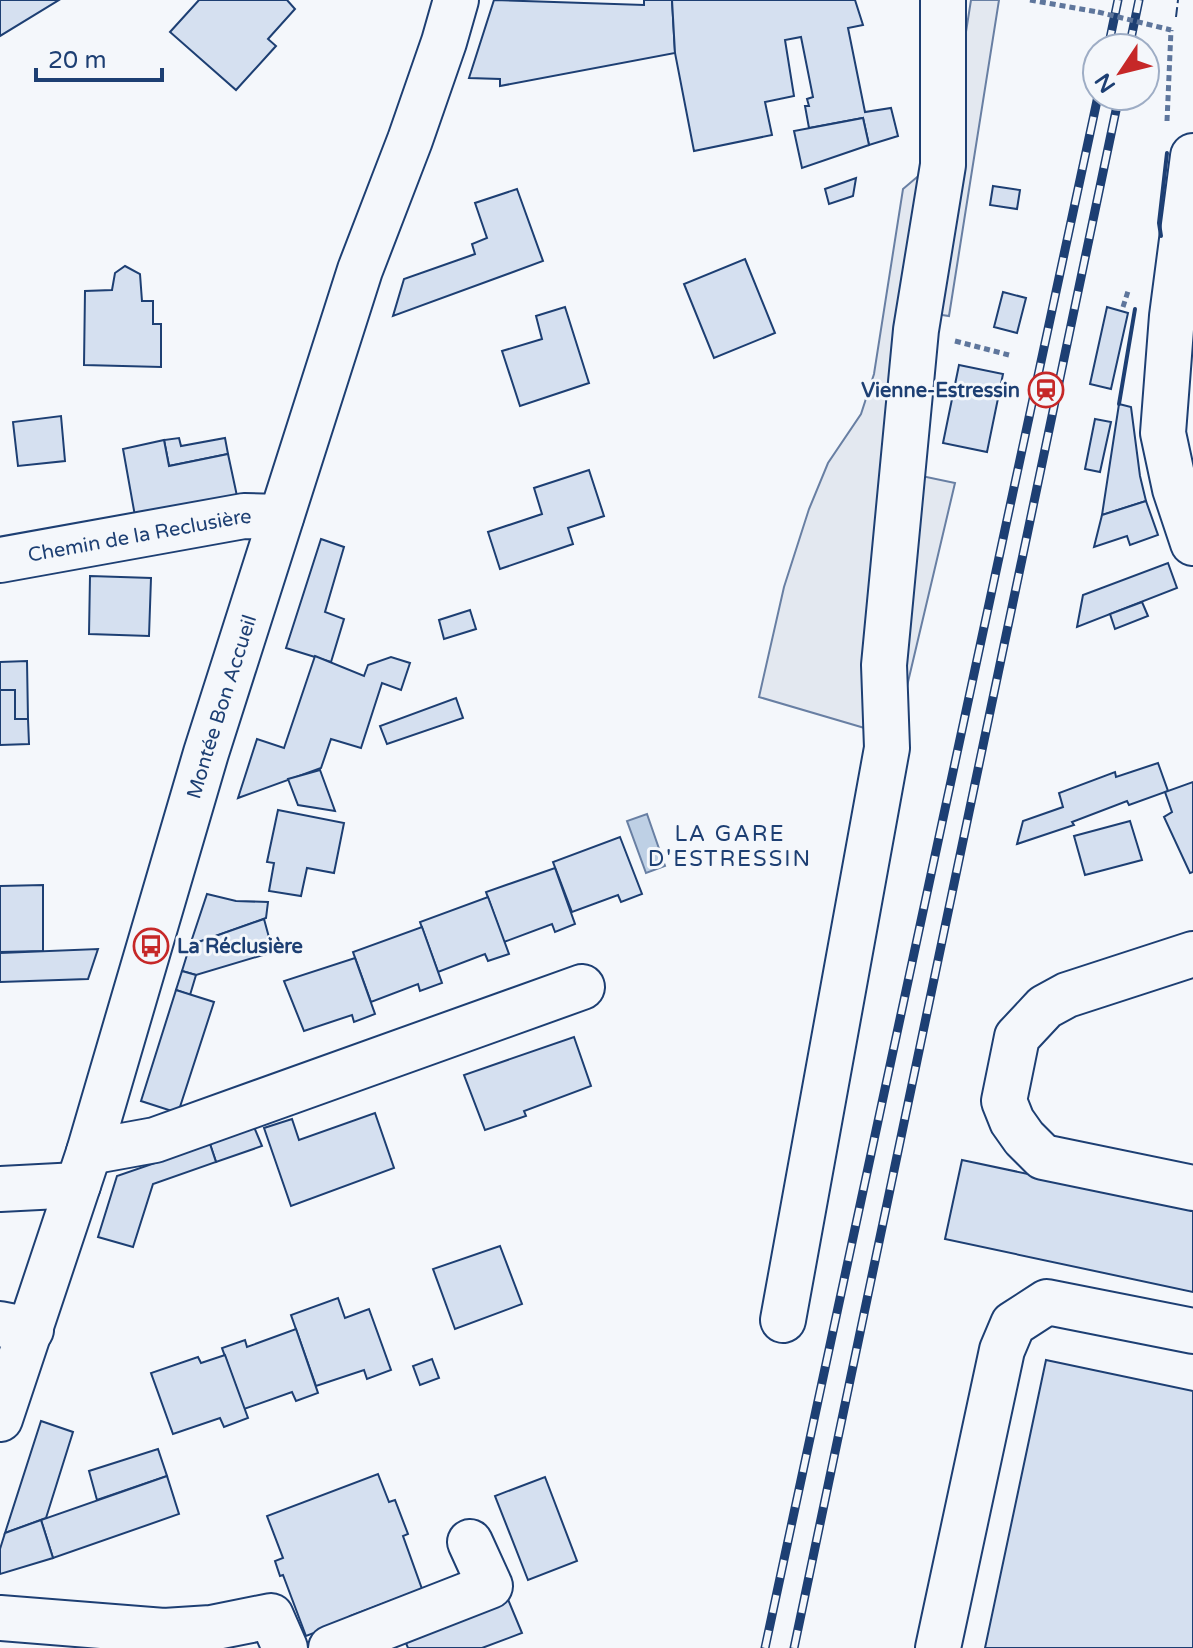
<svg xmlns="http://www.w3.org/2000/svg" width="1193" height="1648" viewBox="0 0 1193 1648" font-family="'Varela Round',sans-serif">
  <rect width="100%" height="100%" fill="#f4f7fb"/>
  <g fill="#e3e8f0" stroke="#687fa3" stroke-width="2">
    <path d="M971 0H999L949 316 935 314 948 146Z"/>
    <path d="M923 172 893 470 955 483 895 737 759 697 784 587 809 509 828 463 861 414 874 374 903 189Z"/>
  </g>
  <path fill="#bed0e5" stroke="#687fa3" stroke-width="2" d="M647 814 665 866 646 873 627 821Z"/>
  <g fill="#d5e0f0" stroke="#1d3f73" stroke-width="2">
    <path d="M0 0H59L0 36Z"/>
    <path d="M199 0H287L295 9 268 39 276 46 236 90 170 32Z"/>
    <path d="M494 0 644 5V0H672L675 53 500 86V79L469 78Z"/>
    <path d="M672 0H855L863 25 848 28 865 112 891 108 898 136 869 145 863 118 809 128 805 106H809L807 99 813 97 801 37 785 40 794 96 765 102 772 135 694 151 675 53Z"/>
    <path d="M863 118 869 145 802 168 794 131Z"/>
    <path d="M856 178 853 196 829 204 825 189Z"/>
    <path d="M993 186 1020 190 1017 209 990 205Z"/>
    <path d="M517 189 543 261 393 316 404 279 475 254 472 244 487 238 475 203Z"/>
    <path d="M745 259 775 333 714 358 684 284Z"/>
    <path d="M125 266 140 274 142 301H153V324H161V367L84 365 85 291 112 290 115 273Z"/>
    <path d="M1003 292 1026 298 1017 333 994 327Z"/>
    <path d="M565 307 589 383 520 406 502 351 542 339 536 316Z"/>
    <path d="M1107 307 1128 313 1111 389 1090 384Z"/>
    <path d="M959 365 1003 374 987 452 943 443Z"/>
    <path d="M1119 404 1131 407 1140 476 1146 501 1102 515Z"/>
    <path d="M61 416 65 461 18 466 13 422Z"/>
    <path d="M1095 419 1111 422 1100 472 1085 469Z"/>
    <path d="M179 438 181 446 225 438 228 454 169 466 164 440Z"/>
    <path d="M164 440 169 466 228 454 237 496 135 516 123 449Z"/>
    <path d="M589 470 604 516 568 528 573 544 500 569 488 532 542 514 534 488Z"/>
    <path d="M1146 501 1158 535 1130 545 1127 536 1094 547 1102 515Z"/>
    <path d="M321 539 344 547 325 612 344 619 331 662 286 648Z"/>
    <path d="M1168 563 1177 588 1077 627 1083 595Z"/>
    <path d="M90 576 151 578 149 636 89 634Z"/>
    <path d="M1142 602 1148 616 1115 629 1110 614Z"/>
    <path d="M470 610 476 629 444 639 439 620Z"/>
    <path d="M315 656 364 676 368 665 391 657 410 663 401 690 382 683 361 748 331 739 321 768 238 798 257 739 284 748Z"/>
    <path d="M27 661 28 719H15V690H0V662Z"/>
    <path d="M0 690H15V719H28L29 744 0 745Z"/>
    <path d="M456 698 463 718 387 744 380 726Z"/>
    <path d="M1158 763 1168 791 1129 805 1127 801 1072 822 1074 825 1017 844 1023 821 1063 807 1059 793 1115 772 1116 777Z"/>
    <path d="M320 770 335 811 298 805 288 779Z"/>
    <path d="M1193 782V872L1190 873 1164 817 1172 812 1165 792Z"/>
    <path d="M278 810 344 823 334 873 307 868 301 896 269 891 274 863 267 862Z"/>
    <path d="M1130 821 1142 860 1085 875 1074 836Z"/>
    <path d="M620 837 642 894 621 902 618 895 572 912 553 862Z"/>
    <path d="M555 868 575 924 555 932 552 924 504 942 486 892Z"/>
    <path d="M43 885V951L0 952V886Z"/>
    <path d="M207 894 236 901 268 902 266 918 190 945Z"/>
    <path d="M488 897 509 954 488 961 485 954 438 972 420 922Z"/>
    <path d="M264 919 273 952 196 975 182 971 190 945Z"/>
    <path d="M422 927 442 983 420 991 418 984 371 1002 353 952Z"/>
    <path d="M98 949 88 979 0 982V953Z"/>
    <path d="M355 958 375 1014 354 1022 352 1015 304 1031 284 981Z"/>
    <path d="M182 971 196 975 190 995 176 990Z"/>
    <path d="M176 990 214 1002 178 1113 141 1101Z"/>
    <path d="M574 1037 591 1086 524 1111 526 1116 485 1130 464 1075Z"/>
    <path d="M375 1113 394 1168 291 1206 264 1128 292 1119 299 1140Z"/>
    <path d="M254 1127 262 1146 216 1162 210 1144Z"/>
    <path d="M210 1144 216 1162 153 1184 133 1247 98 1237 117 1176Z"/>
    <path d="M962 1160 1193 1209V1292L945 1239Z"/>
    <path d="M500 1246 522 1304 455 1329 433 1269Z"/>
    <path d="M338 1298 345 1318 369 1309 391 1370 367 1379 364 1370 316 1386 291 1315Z"/>
    <path d="M296 1329 318 1393 296 1401 292 1392 244 1409 222 1348 245 1340 247 1347Z"/>
    <path d="M225 1355 248 1418 224 1427 220 1418 173 1434 151 1373 198 1357 201 1363Z"/>
    <path d="M432 1359 439 1378 420 1385 413 1366Z"/>
    <path d="M1046 1360 1193 1391V1648H985Z"/>
    <path d="M41 1421 73 1432 46 1518 5 1533Z"/>
    <path d="M158 1449 167 1476 97 1500 89 1471Z"/>
    <path d="M378 1474 389 1502 395 1500 408 1534 403 1536 422 1589 350 1616 351 1619 306 1636 283 1575 280 1576 275 1561 283 1558 267 1516Z"/>
    <path d="M167 1476 179 1514 53 1558 41 1520Z"/>
    <path d="M545 1477 577 1561 528 1580 495 1496Z"/>
    <path d="M41 1520 53 1558 0 1574V1549L5 1533Z"/>
    <path d="M507 1597 522 1633 482 1648H408L403 1636Z"/>
  </g>
  <g fill="none" stroke-linecap="round" stroke-linejoin="round">
    <g stroke="#1d3f73" stroke-width="48">
      <g id="minor">
        <path d="M1193 156 1172 316 1163 433 1175 489 1193 543"/>
        <path id="s1" d="M0 560 244 516 281 517"/>
        <path d="M1193 954 1067 995 1045 1007 1017 1037 1004 1101 1012 1121 1024 1138 1043 1157 1193 1188"/>
        <path d="M89 1152 155 1140 582 987"/>
        <path d="M0 1189 78 1185"/>
        <path d="M783 1320 887 748 884 665 916 330 943 165V0"/>
        <path d="M0 1324 31 1330"/>
        <path d="M0 1618 164 1631 211 1628 271 1616 285 1648"/>
        <path d="M331 1648 490 1586 470 1542"/>
        <path d="M938 1648 1002 1350 1013 1324 1047 1302 1193 1331"/>
      </g>
    </g>
    <g stroke="#1d3f73" stroke-width="48">
      <g id="major">
        <path id="s2" d="M0 1419 89 1152 206 753 360 270 410 140 444 42 456 0"/>
      </g>
    </g>
    <g stroke="#5e769c" stroke-width="5" stroke-dasharray="6 4" stroke-linecap="butt">
      <path d="M1030 0 1098 12"/>
      <path d="M1167 121 1171 30"/>
      <path d="M1123 307 1129 288"/>
      <path d="M955 341 1009 355"/>
    </g>
    <use href="#minor" stroke="#f4f7fb" stroke-width="44"/>
    <use href="#major" stroke="#f4f7fb" stroke-width="44"/>
    <g stroke="#1d3f73" stroke-width="9">
      <g id="rail">
        <path d="M1108 48 1118 0"/>
        <path d="M1129 48 1139 0"/>
        <path d="M765 1648 1098 96"/>
        <path d="M794 1648 1119 96"/>
      </g>
    </g>
    <use href="#rail" stroke="#f4f7fb" stroke-width="6" stroke-dasharray="18" stroke-linecap="butt"/>
    <path stroke="#5e769c" stroke-width="5" stroke-dasharray="6 4" stroke-linecap="butt" d="M1098 12 1171 30"/>
    <path stroke="#1d3f73" stroke-width="2" stroke-dasharray="10 4" stroke-linecap="butt" d="M1176 17 1178 0"/>
    <g stroke="#1d3f73" stroke-width="4">
      <path d="M1161 236 1159 223 1167 153"/>
      <path d="M1119 404 1135 309"/>
    </g>
  </g>
  <defs>
    <g id="station-ring" transform="scale(1.8)"><circle r="9.5" fill="#f4f7fb" stroke="#c62828" stroke-width="1.5"/><path d="M-3-6H3Q5-6 5-4V2Q5 4 3 4L4.5 6H3L1.5 4h-3L-3 6H-4.5L-3 4Q-5 4-5 2V-4Q-5-6-3-6ZM-3.5-4v3h7v-3ZM-3.5 1v1.5H-2V1ZM2 1v1.5H3.5V1Z" fill="#c62828"/></g>
    <g id="bus-ring" transform="scale(1.8)"><circle r="9.5" fill="#f4f7fb" stroke="#c62828" stroke-width="1.5"/><path d="M-5-6H5V4H4V6H2V4H-2V6H-4V4H-5ZM-3.5-4V0h7V-4ZM-3.5 1.2v1.5H-2V1.2ZM2 1.2v1.5H3.5V1.2Z" fill="#c62828"/></g>
  </defs>
  <g fill-rule="evenodd">
    <use href="#station-ring" x="1046" y="390"/>
    <use href="#bus-ring" x="151" y="946"/>
  </g>
  <g text-anchor="middle" stroke-width="6" stroke-linejoin="round" paint-order="stroke">
    <g font-size="20" font-weight="bold" fill="#1d3f73" stroke="#f4f7fb" text-anchor="end">
      <text x="1020" y="397">Vienne-Estressin</text>
      <text x="177" y="953" text-anchor="start">La Réclusière</text>
    </g>
    <g font-size="20" fill="#1d3f73" stroke="#f4f7fb">
      <text dy="7" stroke="none"><textPath href="#s1" startOffset="142">Chemin de la Reclusière</textPath></text>
      <text dy="7" stroke="none"><textPath href="#s2" startOffset="746">Montée Bon Accueil</textPath></text>
    </g>
    <g font-size="22" letter-spacing="2" fill="#1d3f73" stroke="#f4f7fb">
      <text x="730" y="841">LA GARE<tspan x="730" dy="25">D'ESTRESSIN</tspan></text>
    </g>
  </g>
  <g transform="translate(1121 72) rotate(235)"><circle r="38" fill="#f4f7fb" stroke="#9eadc5" stroke-width="2"/>
  <path d="M0-6L14 30L0 20L-14 30Z" fill="#c62828"/>
  <text y="-12" font-size="22" font-weight="bold" text-anchor="middle" fill="#1d3f73">N</text>
  </g>
  <path d="M36 68v12h126v-12" fill="none" stroke="#1d3f73" stroke-width="4"/>
  <text x="48" y="68" font-size="24" fill="#1d3f73" stroke="#f4f7fb" stroke-width="6" paint-order="stroke">20 m</text>
</svg>
